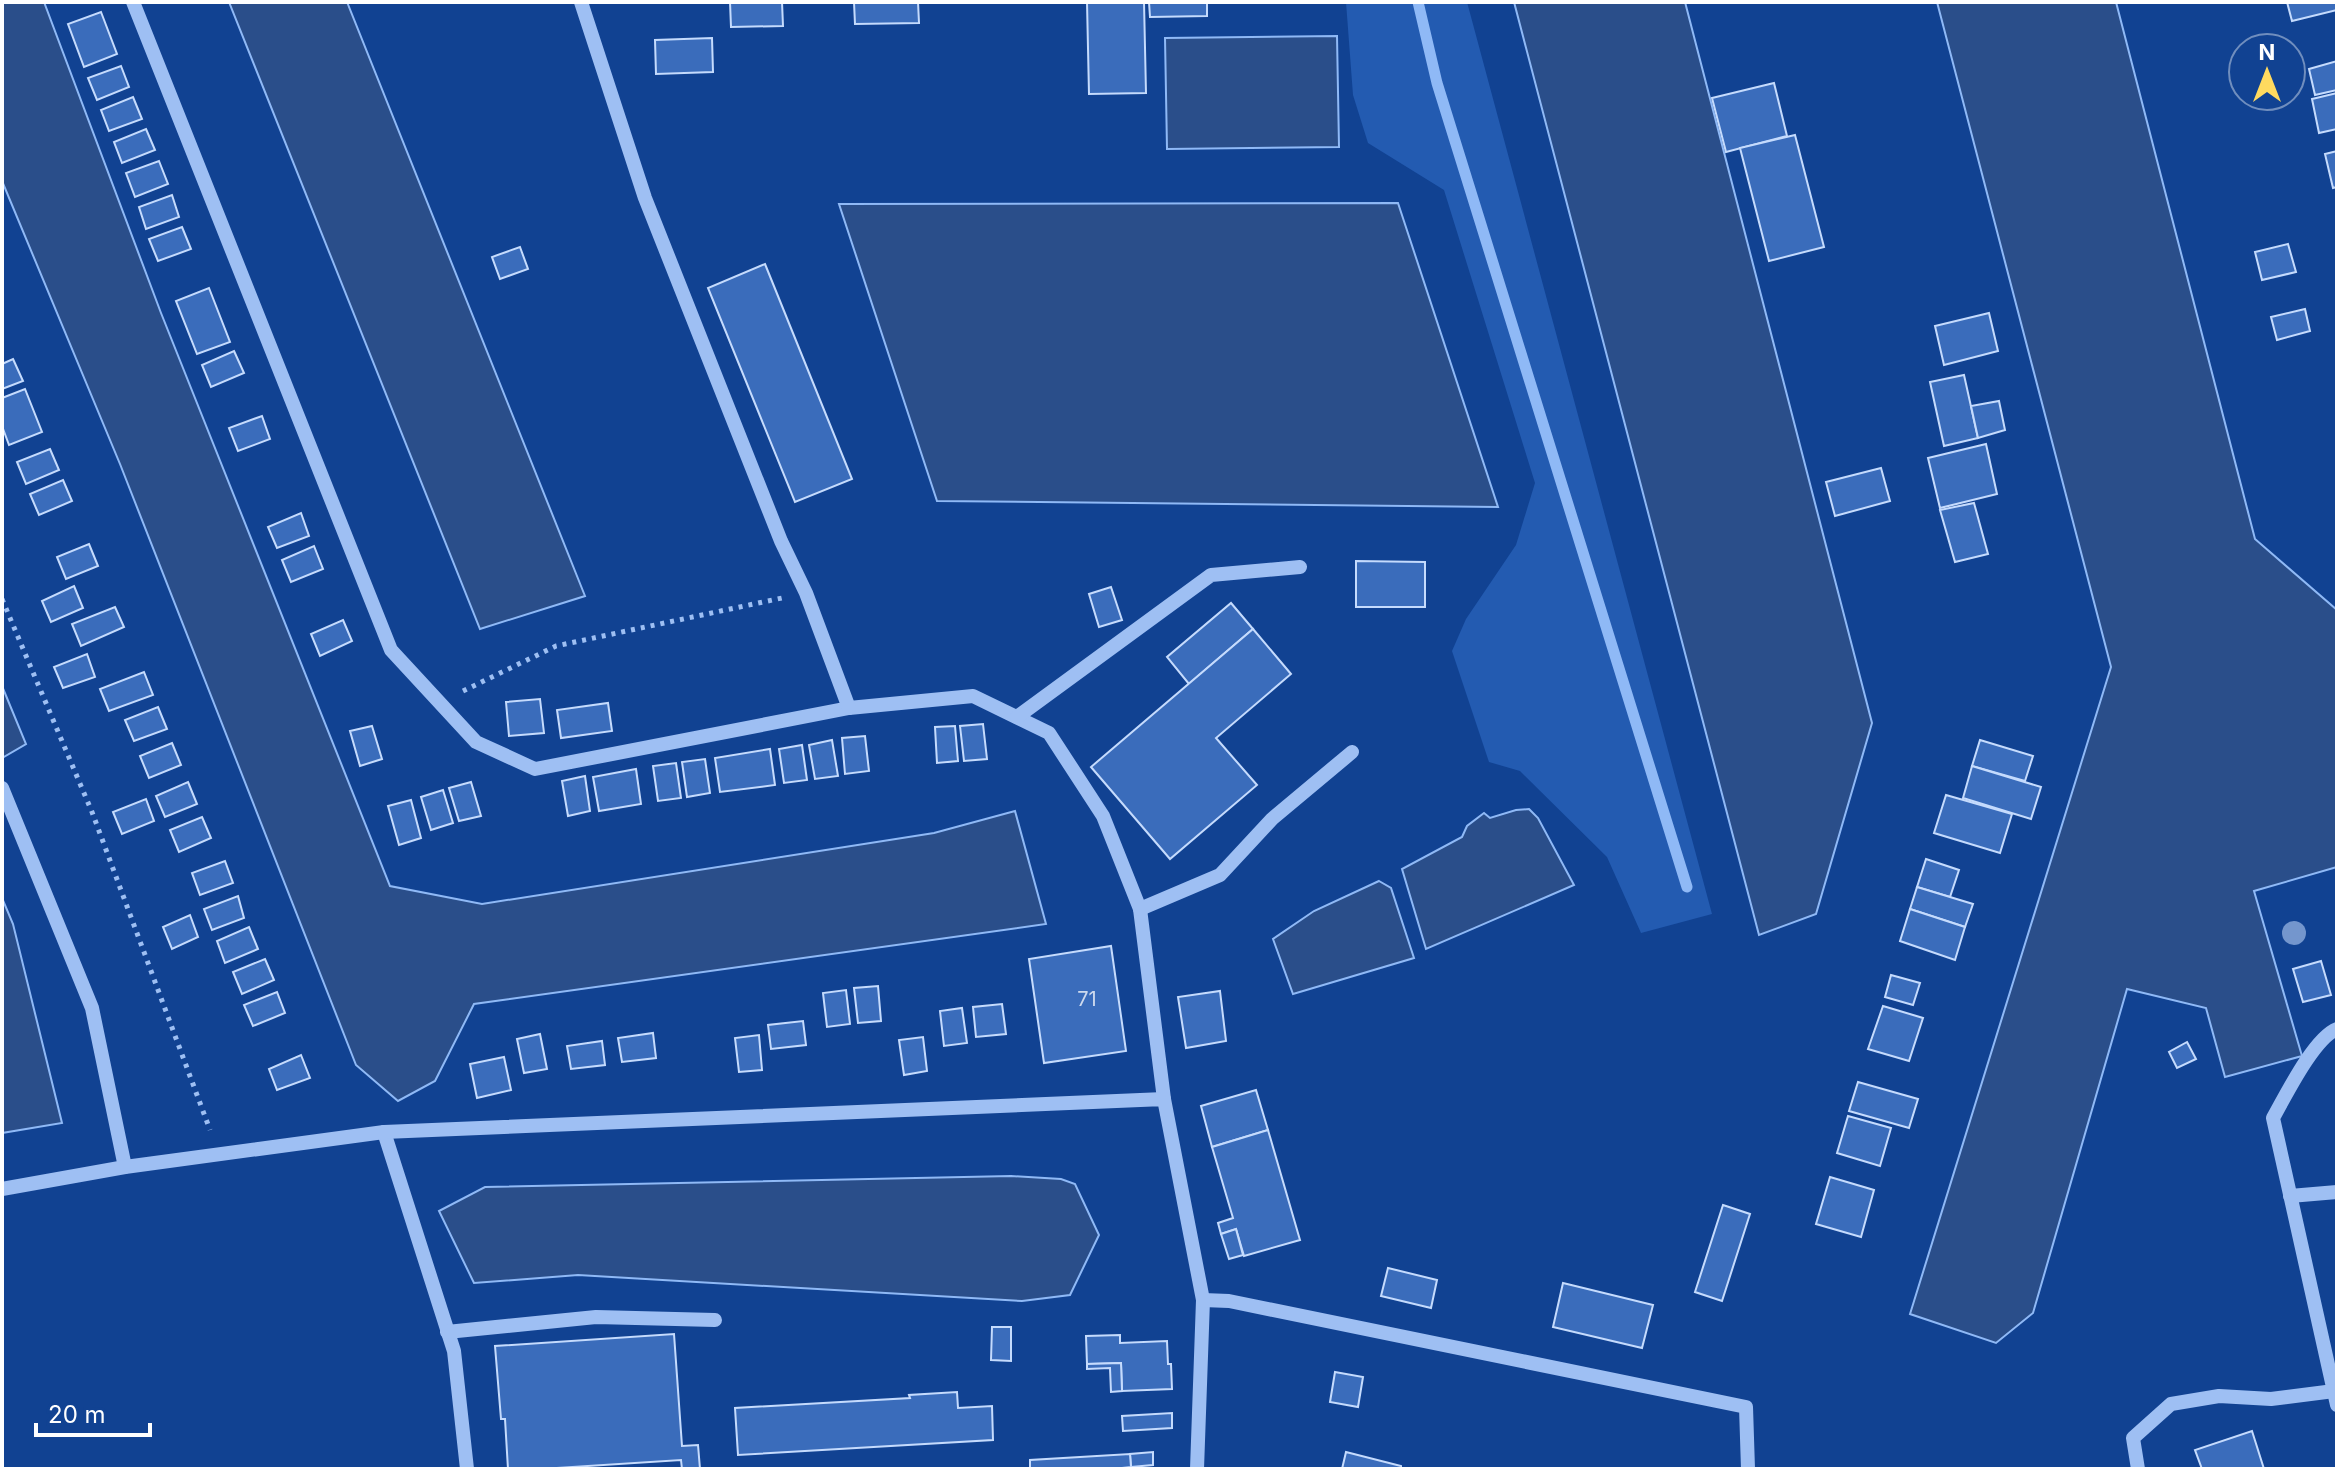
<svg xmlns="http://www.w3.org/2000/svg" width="2339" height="1471" viewBox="0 0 2339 1471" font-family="Inter,sans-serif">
  <rect width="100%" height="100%" fill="#114292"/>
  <path fill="#235bb1" d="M1346 2H1467L1712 914 1641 933 1607 857 1520 771 1489 762 1452 651 1466 619 1516 545 1535 483 1444 190 1368 143 1353 95Z"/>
  <g fill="#2a4e8a" stroke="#8fb9f6" stroke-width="2">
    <path d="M2 2H44L161 313 390 886 482 904 934 833 1015 811 1046 924 474 1004 435 1081 398 1101 356 1065 120 464 2 181Z"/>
    <path d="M229 2H347L585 596 480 629Z"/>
    <path d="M1514 2H1685L1872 723 1816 914 1759 935Z"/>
    <path d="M1937 2H2116L2255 539 2337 610V867L2254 891 2302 1056 2225 1077 2206 1008 2127 989 2033 1313 1996 1343 1910 1314 2111 667Z"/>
    <path d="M1337 36 1339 147 1167 149 1165 38Z"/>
    <path d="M1398 203 1498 507 937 501 839 204Z"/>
    <path d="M2 686 26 744 2 758Z"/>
    <path d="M1529 809 1538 818 1574 885 1426 949 1402 869 1462 837 1467 826 1484 813 1490 818 1516 810Z"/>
    <path d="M1379 881 1391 888 1414 958 1293 994 1273 939 1314 911Z"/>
    <path d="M2 898 13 924 62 1123 2 1133Z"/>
    <path d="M1011 1176 1061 1179 1075 1184 1099 1235 1070 1295 1022 1301 578 1275 474 1283 439 1211 485 1187Z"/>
  </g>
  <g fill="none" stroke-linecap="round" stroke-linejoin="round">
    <path stroke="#8fb9f6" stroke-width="11" d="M1418 2 1437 83 1687 887"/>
  </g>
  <g fill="#3a6cbb" stroke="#c5dbfd" stroke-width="2">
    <path d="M730 2H782L783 26 731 27Z"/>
    <path d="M854 2H918L919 23 855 24Z"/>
    <path d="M1087 2H1144L1146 93 1089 94Z"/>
    <path d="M1149 2H1207V16L1150 17Z"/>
    <path d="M2287 2H2337V10L2292 21Z"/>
    <path d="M101 12 117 54 84 67 68 24Z"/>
    <path d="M712 38 713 72 656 74 655 40Z"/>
    <path d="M2337 61V90L2315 95 2309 69Z"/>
    <path d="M121 66 129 87 97 100 88 78Z"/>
    <path d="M1774 83 1787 136 1726 152 1712 98Z"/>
    <path d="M2337 93V129L2319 133 2312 99Z"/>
    <path d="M133 97 142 119 109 131 101 110Z"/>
    <path d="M146 129 155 150 122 163 114 142Z"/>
    <path d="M1795 135 1824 247 1769 261 1740 148Z"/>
    <path d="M2337 151V187L2333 188 2325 154Z"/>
    <path d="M159 161 168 184 135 197 126 173Z"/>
    <path d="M172 195 179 217 146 229 139 207Z"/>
    <path d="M182 227 191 249 158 261 149 239Z"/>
    <path d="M2288 244 2296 272 2262 280 2255 252Z"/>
    <path d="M520 247 528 269 500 279 492 257Z"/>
    <path d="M765 264 852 479 795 502 708 288Z"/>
    <path d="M209 288 230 342 197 354 176 301Z"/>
    <path d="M2305 309 2310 331 2277 340 2271 317Z"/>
    <path d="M1989 313 1998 351 1944 365 1935 326Z"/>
    <path d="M234 351 244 373 211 387 202 365Z"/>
    <path d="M13 359 23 381 2 389V364Z"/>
    <path d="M1964 375 1978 438 1944 446 1930 382Z"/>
    <path d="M25 389 42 432 9 445 2 426V398Z"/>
    <path d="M1999 401 2005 430 1978 438 1971 406Z"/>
    <path d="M262 416 270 439 238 451 229 428Z"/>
    <path d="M1986 444 1997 494 1940 508 1928 458Z"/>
    <path d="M50 449 59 470 26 484 17 462Z"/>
    <path d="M1881 468 1890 501 1835 516 1826 482Z"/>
    <path d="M63 480 72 501 39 515 30 494Z"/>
    <path d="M1974 503 1988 554 1955 562 1940 510Z"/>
    <path d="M301 513 309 536 277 548 268 527Z"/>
    <path d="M89 544 98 566 66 579 57 557Z"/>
    <path d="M314 546 323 569 291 582 282 560Z"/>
    <path d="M1356 561 1425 562V607H1356Z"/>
    <path d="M74 586 83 608 51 622 42 601Z"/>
    <path d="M1111 587 1122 620 1099 627 1089 594Z"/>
    <path d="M1231 603 1253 629 1189 684 1167 657Z"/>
    <path d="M115 607 124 627 81 646 72 624Z"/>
    <path d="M343 620 352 641 320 656 311 634Z"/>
    <path d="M1253 629 1291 674 1216 738 1257 785 1170 859 1091 767Z"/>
    <path d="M87 654 95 677 63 688 54 667Z"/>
    <path d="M144 672 153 695 109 711 100 689Z"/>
    <path d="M540 699 544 733 509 736 506 702Z"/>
    <path d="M608 703 612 731 561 738 557 710Z"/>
    <path d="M158 707 167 729 134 741 125 720Z"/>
    <path d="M983 724 987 759 964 761 960 726Z"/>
    <path d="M372 726 382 759 360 766 350 731Z"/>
    <path d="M955 726 958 761 937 763 935 727Z"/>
    <path d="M865 736 869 771 845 774 842 738Z"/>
    <path d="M832 740 838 776 815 779 809 745Z"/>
    <path d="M1980 740 2033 756 2025 781 1972 766Z"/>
    <path d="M172 743 181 765 149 778 140 756Z"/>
    <path d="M802 745 807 780 784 783 779 749Z"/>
    <path d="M770 749 775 785 720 792 715 758Z"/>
    <path d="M705 759 710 793 687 797 682 762Z"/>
    <path d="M676 763 681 798 658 801 653 766Z"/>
    <path d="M1972 766 2041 787 2031 819 1963 798Z"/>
    <path d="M636 769 641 804 599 811 593 777Z"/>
    <path d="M585 776 590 811 568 816 562 781Z"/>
    <path d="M188 782 197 804 165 817 156 796Z"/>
    <path d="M471 782 481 816 459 821 449 788Z"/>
    <path d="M443 790 453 823 431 830 421 797Z"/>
    <path d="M1946 795 2012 814 2000 853 1934 833Z"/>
    <path d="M146 799 154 821 122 834 113 812Z"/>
    <path d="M411 800 421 838 399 845 388 806Z"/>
    <path d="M202 817 211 838 179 852 170 830Z"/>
    <path d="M1926 859 1959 870 1950 897 1917 887Z"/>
    <path d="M225 861 233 883 200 895 192 873Z"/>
    <path d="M1917 887 1973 904 1965 927 1910 909Z"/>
    <path d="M238 896 244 918 212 930 204 909Z"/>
    <path d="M1910 909 1965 927 1955 960 1900 941Z"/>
    <path d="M190 915 198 937 172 949 163 927Z"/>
    <path d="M249 927 258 949 225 963 217 941Z"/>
    <path d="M1111 946 1126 1051 1044 1063 1029 959Z"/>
    <path d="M265 959 274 980 242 994 233 972Z"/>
    <path d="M2321 961 2331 995 2303 1002 2293 969Z"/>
    <path d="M1891 975 1920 983 1913 1005 1885 997Z"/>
    <path d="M878 986 881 1021 858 1023 854 988Z"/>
    <path d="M846 990 850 1024 827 1027 823 993Z"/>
    <path d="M1220 991 1226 1041 1186 1048 1178 997Z"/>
    <path d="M277 992 285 1013 253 1026 244 1005Z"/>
    <path d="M1002 1004 1006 1034 976 1037 973 1007Z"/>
    <path d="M1883 1006 1923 1018 1909 1061 1868 1049Z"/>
    <path d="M962 1008 967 1043 944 1046 940 1011Z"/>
    <path d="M803 1021 806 1045 771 1049 768 1025Z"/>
    <path d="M653 1033 656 1058 622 1062 618 1038Z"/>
    <path d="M540 1034 547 1069 524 1073 517 1039Z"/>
    <path d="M759 1035 762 1070 739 1072 735 1038Z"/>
    <path d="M923 1037 927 1071 904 1075 899 1040Z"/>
    <path d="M602 1041 605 1065 571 1069 567 1046Z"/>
    <path d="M2187 1042 2196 1059 2177 1068 2169 1052Z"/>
    <path d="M301 1055 310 1078 277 1090 269 1069Z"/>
    <path d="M504 1057 511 1090 477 1098 470 1064Z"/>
    <path d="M1858 1082 1918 1099 1909 1128 1849 1111Z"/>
    <path d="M1256 1090 1268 1130 1212 1147 1201 1106Z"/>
    <path d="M1848 1116 1891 1128 1880 1166 1837 1153Z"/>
    <path d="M1268 1130 1300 1240 1244 1256 1236 1229 1221 1234 1218 1223 1233 1218 1212 1147Z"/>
    <path d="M1830 1177 1874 1190 1861 1237 1816 1224Z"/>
    <path d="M1723 1205 1750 1214 1722 1301 1695 1292Z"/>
    <path d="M1236 1229 1243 1255 1229 1259 1221 1234Z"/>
    <path d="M1388 1268 1437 1280 1431 1308 1381 1296Z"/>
    <path d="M1563 1283 1653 1305 1642 1348 1553 1327Z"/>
    <path d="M992 1327H1011V1361L991 1360Z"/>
    <path d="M674 1334 682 1446 698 1445 700 1469H682L681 1460 541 1469H508L505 1419H501L495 1346Z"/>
    <path d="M1120 1335V1343L1167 1341 1168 1364H1171L1172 1389 1122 1391 1121 1363 1087 1364 1086 1336Z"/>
    <path d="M1121 1363 1122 1391 1111 1392 1110 1368 1087 1369V1364Z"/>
    <path d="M1335 1372 1363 1377 1358 1407 1330 1402Z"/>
    <path d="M957 1392 958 1408 992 1406 993 1440 738 1455 735 1408 910 1398 909 1395Z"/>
    <path d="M1172 1413V1428L1123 1431 1122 1416Z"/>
    <path d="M2252 1431 2264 1469H2202L2195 1450Z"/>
    <path d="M1153 1452V1465L1131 1467 1130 1454Z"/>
    <path d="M1346 1452 1401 1466V1469H1342Z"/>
    <path d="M1130 1454 1131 1467 1113 1469H1030V1460Z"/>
  </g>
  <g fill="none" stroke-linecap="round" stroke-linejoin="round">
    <g stroke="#9ebff3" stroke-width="5" stroke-dasharray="4 6" stroke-linecap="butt">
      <path d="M2 599 92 812 210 1130"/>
      <path d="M463 691 556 646 782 598"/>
    </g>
    <g stroke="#9ebff3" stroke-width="14">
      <path d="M133 2 391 650 476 742 535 769 849 708 973 696 1049 733 1103 816 1140 909 1164 1099"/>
      <path d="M581 2 645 198 781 541 806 593 849 708"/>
      <path d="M1017 717 1211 575 1300 567"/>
      <path d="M2 788 92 1008 125 1167"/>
      <path d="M1140 909 1220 875 1272 819 1352 752"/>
      <path d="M2337 1029C2314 1038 2286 1095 2273 1118L2337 1405"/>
      <path d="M384 1132 454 1351 467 1469"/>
      <path d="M2 1189 125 1167 384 1132 1164 1099 1203 1300 1197 1469"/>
      <path d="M2290 1196 2337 1192"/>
      <path d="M1203 1300 1229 1301 1746 1407 1748 1469"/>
      <path d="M447 1332 596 1317 715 1320"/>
      <path d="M2138 1469 2133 1438 2171 1404 2219 1396 2271 1399 2334 1391"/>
    </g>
  </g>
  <circle fill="#7496cd" cx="2294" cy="933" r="12"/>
  <g text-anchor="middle" stroke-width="6" stroke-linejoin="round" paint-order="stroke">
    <g font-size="20" fill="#cedaee">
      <text x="1087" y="1006">71</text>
    </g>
  </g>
  <rect width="2339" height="1471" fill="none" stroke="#ffffff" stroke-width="8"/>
  <g transform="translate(2267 72)"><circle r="38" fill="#114292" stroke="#708ebe" stroke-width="2"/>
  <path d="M0-6L14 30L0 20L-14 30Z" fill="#ffda5f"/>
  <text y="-12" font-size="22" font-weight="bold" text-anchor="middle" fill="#ffffff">N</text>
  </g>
  <path d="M36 1423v12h114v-12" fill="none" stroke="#ffffff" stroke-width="4"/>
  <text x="48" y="1423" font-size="24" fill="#ffffff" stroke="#114292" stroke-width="6" paint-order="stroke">20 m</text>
</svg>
